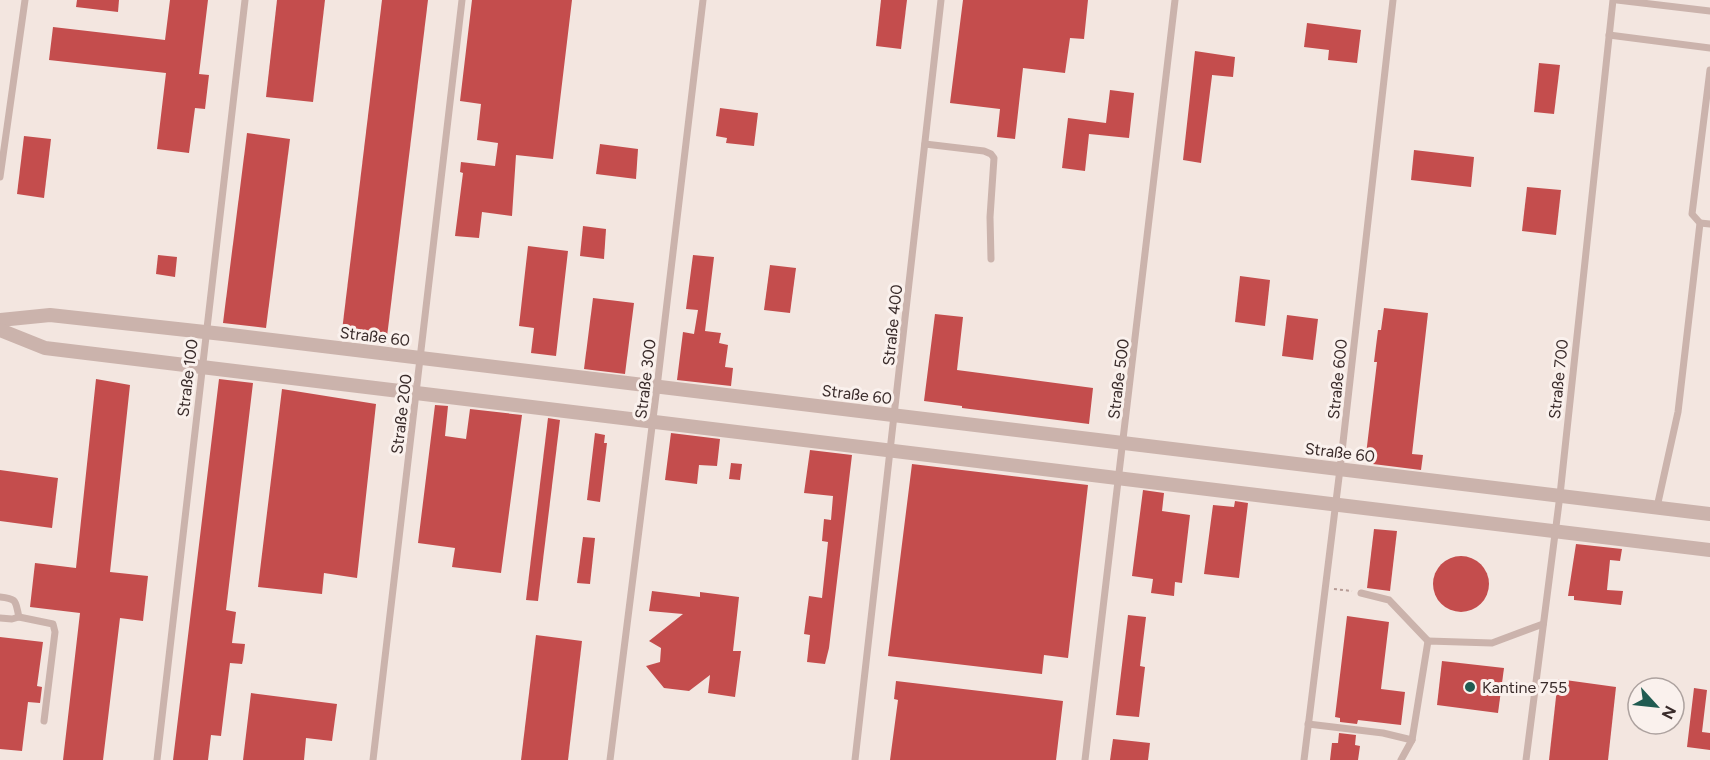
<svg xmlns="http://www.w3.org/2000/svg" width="1710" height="760" viewBox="0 0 1710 760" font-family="Figtree,sans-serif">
  <rect width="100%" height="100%" fill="#f3e6e0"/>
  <g fill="#c44d4d">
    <path d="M77 0H119L118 12 76 7Z"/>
    <path d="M170 0H208L199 74 209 75 205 109 195 108 189 153 157 149 166 73 49 60 53 27 165 40Z"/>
    <path d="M277 0H325L313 102 266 97Z"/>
    <path d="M382 0H428L386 345 341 339Z"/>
    <path d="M472 0H572L553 159 516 155 512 216 482 212 479 238 455 236 463 173 460 172 461 162 495 166 498 143 477 140 481 104 460 101Z"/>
    <path d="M881 0H907L901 49 876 46Z"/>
    <path d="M963 0H1088L1084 39 1070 38 1065 73 1023 68 1015 139 997 137 1000 109 950 103Z"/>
    <path d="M1307 23 1361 30 1357 63 1328 60 1329 50 1304 47Z"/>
    <path d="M1195 51 1235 57 1233 77 1212 75V76L1201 163 1183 160Z"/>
    <path d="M1539 63 1560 65 1554 114 1534 112Z"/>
    <path d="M1110 90 1134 93 1129 138 1089 134 1085 171 1062 168 1068 118 1106 123Z"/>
    <path d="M720 108 758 113 754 146 726 143 727 138 716 136Z"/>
    <path d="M247 133 290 139 266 328 223 323Z"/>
    <path d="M24 136 51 139 44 198 17 194Z"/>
    <path d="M600 144 638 149 636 179 596 174Z"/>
    <path d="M1414 150 1474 157 1471 187 1411 180Z"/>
    <path d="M1527 187 1561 190 1556 235 1522 231Z"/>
    <path d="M583 226 606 229 604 259 580 256Z"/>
    <path d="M528 246 568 251 556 356 531 353 534 328 519 326Z"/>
    <path d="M158 255 177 257 175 277 156 274Z"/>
    <path d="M693 255 714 257 705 331 721 333 719 343 728 345 725 367 733 368 731 386 677 380 683 332 694 334 698 310 686 309Z"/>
    <path d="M770 265 796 268 790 313 764 310Z"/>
    <path d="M1240 276 1270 280 1265 326 1235 322Z"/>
    <path d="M593 298 634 303 625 374 584 369Z"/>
    <path d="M1384 308 1428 313 1412 454 1423 455 1421 470 1365 463 1377 362H1374L1378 330H1381Z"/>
    <path d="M935 314 963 317 957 370 1093 388 1089 424 962 408V406L924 401Z"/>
    <path d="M1287 315 1318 319 1313 360 1282 356Z"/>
    <path d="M96 379 130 385 110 572 148 576 143 621 120 618 103 760H63L80 613 30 607 35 563 76 568Z"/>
    <path d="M219 379 253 383 226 610 236 612 232 643 245 644 243 660 242 664 230 663 221 736 211 735 208 760H173Z"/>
    <path d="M282 389 376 404 357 578 324 573 322 594 258 587Z"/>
    <path d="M435 405 448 406 445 436 466 439 470 409 522 415 501 573 452 567 455 548 418 543Z"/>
    <path d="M548 418 560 420 538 601 526 600Z"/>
    <path d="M595 433 605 435 604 443H607L600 502 587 500Z"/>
    <path d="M671 433 720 439 717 466 699 465 697 484 665 480Z"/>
    <path d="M810 450 852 455 829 648 825 664 807 662 810 635 804 634 809 596 822 598 828 542 822 541 824 519 831 520 833 496 804 493Z"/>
    <path d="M731 463 742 464 740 480 729 479Z"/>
    <path d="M912 464 1088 485 1068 658 1044 655 1042 674 888 656Z"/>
    <path d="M0 470 58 478 52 528 0 521Z"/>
    <path d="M1143 490 1164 493 1162 511 1190 515 1182 583 1175 582 1174 596 1151 593 1153 579 1132 576Z"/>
    <path d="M1235 501 1248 503 1239 578 1204 574 1213 505 1234 507Z"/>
    <path d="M1374 529 1397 531 1390 591 1367 588Z"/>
    <path d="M583 537 595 538 590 584 577 583Z"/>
    <path d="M1576 544 1622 549 1620 561 1610 560 1607 590 1623 591 1621 605 1574 600V596H1568Z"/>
    <circle cx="1461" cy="584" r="28"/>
    <path d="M652 591 700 597V592L739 597 733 651H741L735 697 708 693 710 675 689 691 664 688 646 666 660 662 661 648 649 641 683 614 649 611Z"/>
    <path d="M1128 615 1146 617 1140 666 1145 667 1139 717 1116 715Z"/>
    <path d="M1347 616 1389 622 1381 689 1405 692 1401 725 1358 720 1357 724 1340 722V718L1335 717Z"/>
    <path d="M536 635 582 641 568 760H521Z"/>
    <path d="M0 637 43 642 37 686 42 687 40 703 28 702 22 751 0 749Z"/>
    <path d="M1442 661 1504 668 1498 713 1437 705Z"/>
    <path d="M1558 679 1616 687 1608 760H1549Z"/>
    <path d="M896 681 1063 701 1056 760H890L898 700 894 699Z"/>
    <path d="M1694 688 1707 690 1702 732 1710 733V750L1687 747Z"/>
    <path d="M251 693 337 704 332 741 306 738 304 760H243Z"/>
    <path d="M1339 733 1356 735 1355 745 1360 746 1358 760H1330L1332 743H1338Z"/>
    <path d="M1113 739 1150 743 1148 760H1110Z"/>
  </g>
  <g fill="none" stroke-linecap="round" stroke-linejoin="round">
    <path stroke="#b79c96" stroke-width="2" stroke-dasharray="3 3" stroke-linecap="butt" d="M1334 589 1352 591"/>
    <g stroke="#cbb3ac" stroke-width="7">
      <path d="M1617 0 1710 11"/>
      <path d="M1609 35 1710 48"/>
      <path d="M925 144 984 151 991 154 994 158 990 217 991 259"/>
      <path d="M0 177 25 0"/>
      <path d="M1700 223 1710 224"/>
      <path d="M1657 507 1678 412 1700 223 1692 214 1710 70"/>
      <path d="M1361 593 1389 600 1428 641"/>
      <path d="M0 597C18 599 15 601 19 617L53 624 55 632 44 721"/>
      <path d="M0 618 12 619 19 617"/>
      <path d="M1308 724 1383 733 1412 740 1428 641 1492 643 1543 624"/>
      <path d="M157 760 245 0"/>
      <path d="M373 760 462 0"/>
      <path d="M610 760 657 387 703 0"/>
      <path d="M855 760 941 0"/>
      <path d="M1085 760 1175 0"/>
      <path d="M1304 760 1340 469 1393 0"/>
      <path d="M1401 760 1412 740"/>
      <path d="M1526 760 1560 495 1613 0"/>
    </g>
    <g stroke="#cbb3ac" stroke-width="14">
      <path d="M0 320 50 315 223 334 1710 514"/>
      <path d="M0 330 45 348 1710 550"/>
    </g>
  </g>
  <circle fill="#205b51" stroke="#faf1ed" stroke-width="2" cx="1470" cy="687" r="6"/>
  <g text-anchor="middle" stroke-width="6" stroke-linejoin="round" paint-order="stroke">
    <g font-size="16" fill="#3a2c2b" stroke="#faf1ed">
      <text transform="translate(892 325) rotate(-84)" y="6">Straße 400</text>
      <text transform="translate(375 336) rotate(7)" y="6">Straße 60</text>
      <text transform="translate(187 378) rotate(-83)" y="6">Straße 100</text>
      <text transform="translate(645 379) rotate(-83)" y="6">Straße 300</text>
      <text transform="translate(1118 379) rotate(-83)" y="6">Straße 500</text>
      <text transform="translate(1337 379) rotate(-84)" y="6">Straße 600</text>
      <text transform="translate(1558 379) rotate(-84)" y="6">Straße 700</text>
      <text transform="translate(857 394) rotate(7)" y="6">Straße 60</text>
      <text transform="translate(401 414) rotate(-83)" y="6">Straße 200</text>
      <text transform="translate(1340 452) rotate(7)" y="6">Straße 60</text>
    </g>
    <g font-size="16" fill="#3a2c2b" stroke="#faf1ed" text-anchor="start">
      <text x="1482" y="693">Kantine 755</text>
    </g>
  </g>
  <g transform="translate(1656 706) rotate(117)"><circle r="28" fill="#faf1ed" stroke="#ada29f" stroke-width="1.5"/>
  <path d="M0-4.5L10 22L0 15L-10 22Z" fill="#205b51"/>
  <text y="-9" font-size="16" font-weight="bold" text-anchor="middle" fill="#3a2c2b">N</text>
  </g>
</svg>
